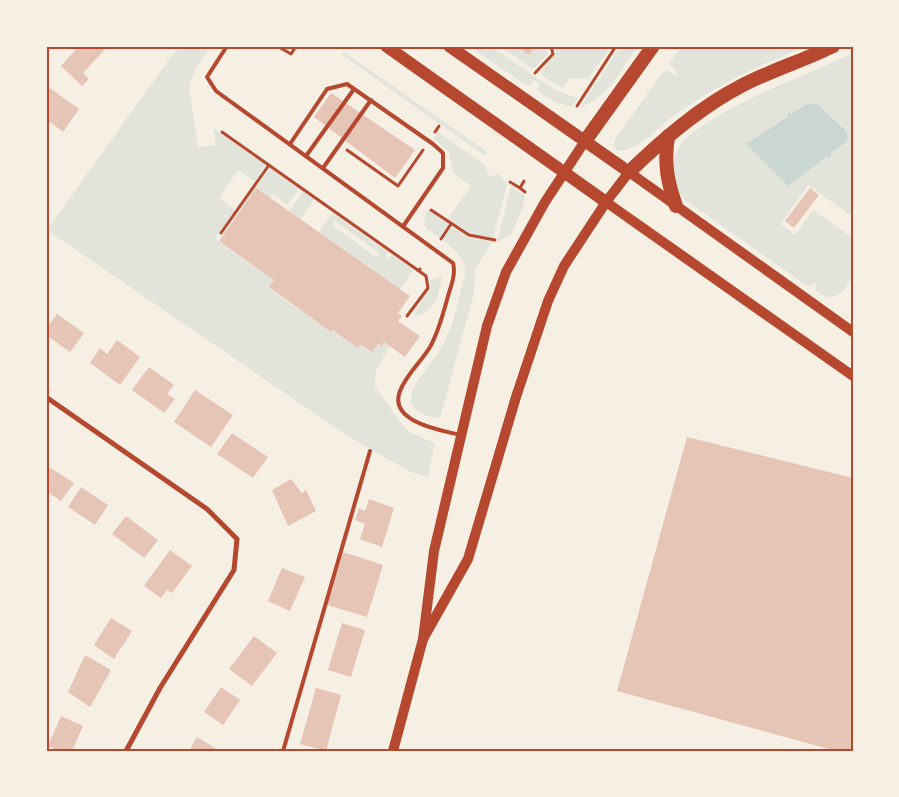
<svg xmlns="http://www.w3.org/2000/svg" width="899" height="797" viewBox="0 0 899 797" font-family="Signika,sans-serif">
  <rect width="100%" height="100%" fill="#f6efe4"/>
  <g fill="#e2e4dc" fill-rule="evenodd">
    <path d="M181 46H211L195 70 189 86 198 147 216 145 213 128 266 165 255 181 238 170 219 198 235 210 215 239 274 280 269 288 331 332 333 330 358 347 360 344 372 352 378 344 381 346 384 342 390 347 376 370 375 387 403 426 411 433 435 443 428 477 411 472 349 437 47 230 168 61Z"/>
    <path d="M468 46H490L555 90 578 98 571 107 553 101 537 90 540 84 534 80 530 86 522 82Z"/>
    <path d="M499 46H517L529 55 535 46H541L547 52V56L533 69Z"/>
    <path d="M558 46H611L588 79 570 78 562 88 543 76 541 72 555 54Z"/>
    <path d="M621 46H638C621 69 608 99 580 107Z"/>
    <path d="M681 46H807C758 65 713 87 671 118 656 129 636 154 616 150L614 146 615 139 663 72 668 70 676 76 677 72 669 64Z"/>
    <path d="M344 52 483 149 487 152 485 156 342 55Z"/>
    <path d="M853 53V217L808 185 781 224 795 235 813 210 853 238C853 259 857 297 826 297L815 290 817 286 813 283 811 286 803 283 685 200C671 183 668 158 684 141 693 131 706 123 718 116 761 90 808 75 853 53ZM816 103 847 132 831 154 832 155 827 156 788 185 747 144 787 116 790 112 791 114 807 104Z"/>
    <path d="M438 132 485 165 488 174 493 177 498 174 507 184 493 238 470 233 448 219 471 186 453 173 449 153 434 138Z"/>
    <path d="M270 169 299 189 287 205 273 194 270 198 256 188Z"/>
    <path d="M511 186 525 196 523 207 511 235 497 242Z"/>
    <path d="M303 191 314 200 300 219 289 211Z"/>
    <path d="M428 210 449 224 439 238 427 229 423 222Z"/>
    <path d="M332 213 388 252 386 256 389 259 392 255 413 270 400 289 319 232ZM335 221 378 252 379 256 376 257 332 225Z"/>
    <path d="M452 227 474 238 492 242 475 270 474 293 443 407 440 417C428 419 411 411 411 398 411 384 434 361 441 348 454 327 458 299 465 274 465 257 455 250 443 240Z"/>
    <path d="M442 277C438 296 436 311 415 316L414 313 431 289 430 280Z"/>
  </g>
  <path fill="#c9d6d2" d="M816 103 847 132V141L831 153 832 156 829 158 827 156 788 186 746 144 787 117 789 112 791 114 807 104Z"/>
  <g fill="#e6c5b7">
    <path d="M79 46H108L83 73 89 79 82 86 61 66Z"/>
    <path d="M517 46H535L529 55Z"/>
    <path d="M50 88 79 109 63 132 50 122 46 127V92Z"/>
    <path d="M331 93 415 150 395 178 314 117Z"/>
    <path d="M256 188 410 296 398 313 402 316 398 321 420 336 405 357 384 342 381 346 378 344 372 352 360 344 358 348 333 330 331 332 269 287 274 280 219 241Z"/>
    <path d="M810 188 819 195 794 228 785 221Z"/>
    <path d="M57 314 84 333 70 352 46 335V329Z"/>
    <path d="M117 340 140 357 120 385 90 363 100 348 107 354Z"/>
    <path d="M149 367 174 385 167 394 175 399 164 413 132 390Z"/>
    <path d="M195 390 233 415 211 447 174 422Z"/>
    <path d="M232 433 268 457 253 478 217 454Z"/>
    <path d="M687 437 853 478V751H836L617 691Z"/>
    <path d="M46 465 74 483 61 501 46 491Z"/>
    <path d="M291 479 302 493 306 490 316 511 288 526 272 490Z"/>
    <path d="M81 487 108 505 95 525 68 507Z"/>
    <path d="M369 499 394 508 382 547 360 539 365 524 355 520 359 508 365 511Z"/>
    <path d="M126 516 158 540 144 558 112 534Z"/>
    <path d="M170 550 192 566 172 593 167 590 161 598 144 586Z"/>
    <path d="M343 552 383 565 367 617 327 605Z"/>
    <path d="M282 568 305 577 290 611 268 601Z"/>
    <path d="M111 618 132 631 114 659 94 645Z"/>
    <path d="M342 623 365 630 351 677 328 670Z"/>
    <path d="M254 636 277 653 252 686 229 669Z"/>
    <path d="M85 655 111 670 90 707 68 692Z"/>
    <path d="M221 687 240 700 223 725 204 712Z"/>
    <path d="M316 688 341 695 326 751 300 744Z"/>
    <path d="M61 716 83 726 72 751H58L48 746Z"/>
    <path d="M197 737 220 751H189Z"/>
  </g>
  <g fill="none" stroke-linecap="round" stroke-linejoin="round">
    <g stroke="#b5482f" stroke-width="3">
      <path d="M277 46 291 54 296 46"/>
      <path d="M316 46H319"/>
      <path d="M535 73 553 54 551 46"/>
      <path d="M577 106 616 46"/>
      <path d="M222 132 419 271 420 269"/>
      <path d="M435 132 439 126"/>
      <path d="M347 150 398 186 423 150"/>
      <path d="M524 181 520 188 525 192"/>
      <path d="M510 182 520 188"/>
      <path d="M431 210 469 235 495 240"/>
      <path d="M221 233 269 165"/>
      <path d="M441 239 451 224"/>
      <path d="M407 316 428 288 426 276 419 271"/>
    </g>
    <g stroke="#b5482f" stroke-width="4">
      <path d="M227 46 207 77 216 91 453 263C456 274 451 286 448 296 443 314 439 331 430 347 421 362 406 375 400 391 388 422 441 430 460 435"/>
      <path d="M290 144 327 89 347 84 433 144 443 153V168L404 225"/>
      <path d="M306 156 354 89"/>
      <path d="M323 168 371 100"/>
      <path d="M283 751 370 451"/>
    </g>
    <path stroke="#b5482f" stroke-width="5" d="M46 397 207 509 237 539 234 570 160 688 126 751"/>
    <g stroke="#b5482f" stroke-width="10">
      <path d="M606 202 853 376"/>
      <path d="M423 639 468 559 516 397 548 301 564 266 606 202 629 172 853 332"/>
      <path d="M393 751 423 639 434 551 487 326 506 272 545 202 585 141"/>
    </g>
    <g stroke="#b5482f" stroke-width="12">
      <path d="M386 46 606 202"/>
      <path d="M449 46 629 172"/>
    </g>
    <g stroke="#b5482f" stroke-width="14">
      <path d="M668 136C664 164 667 180 676 206"/>
      <path d="M585 141 653 46"/>
      <path d="M629 172C663 139 699 108 741 86 771 70 803 61 833 46"/>
    </g>
  </g>
  <rect width="899" height="797" fill="none" stroke="#f6efe4" stroke-width="95"/>
  <rect x="48" y="48" width="804" height="702" fill="none" stroke="#b5482f" stroke-width="2"/>
</svg>
